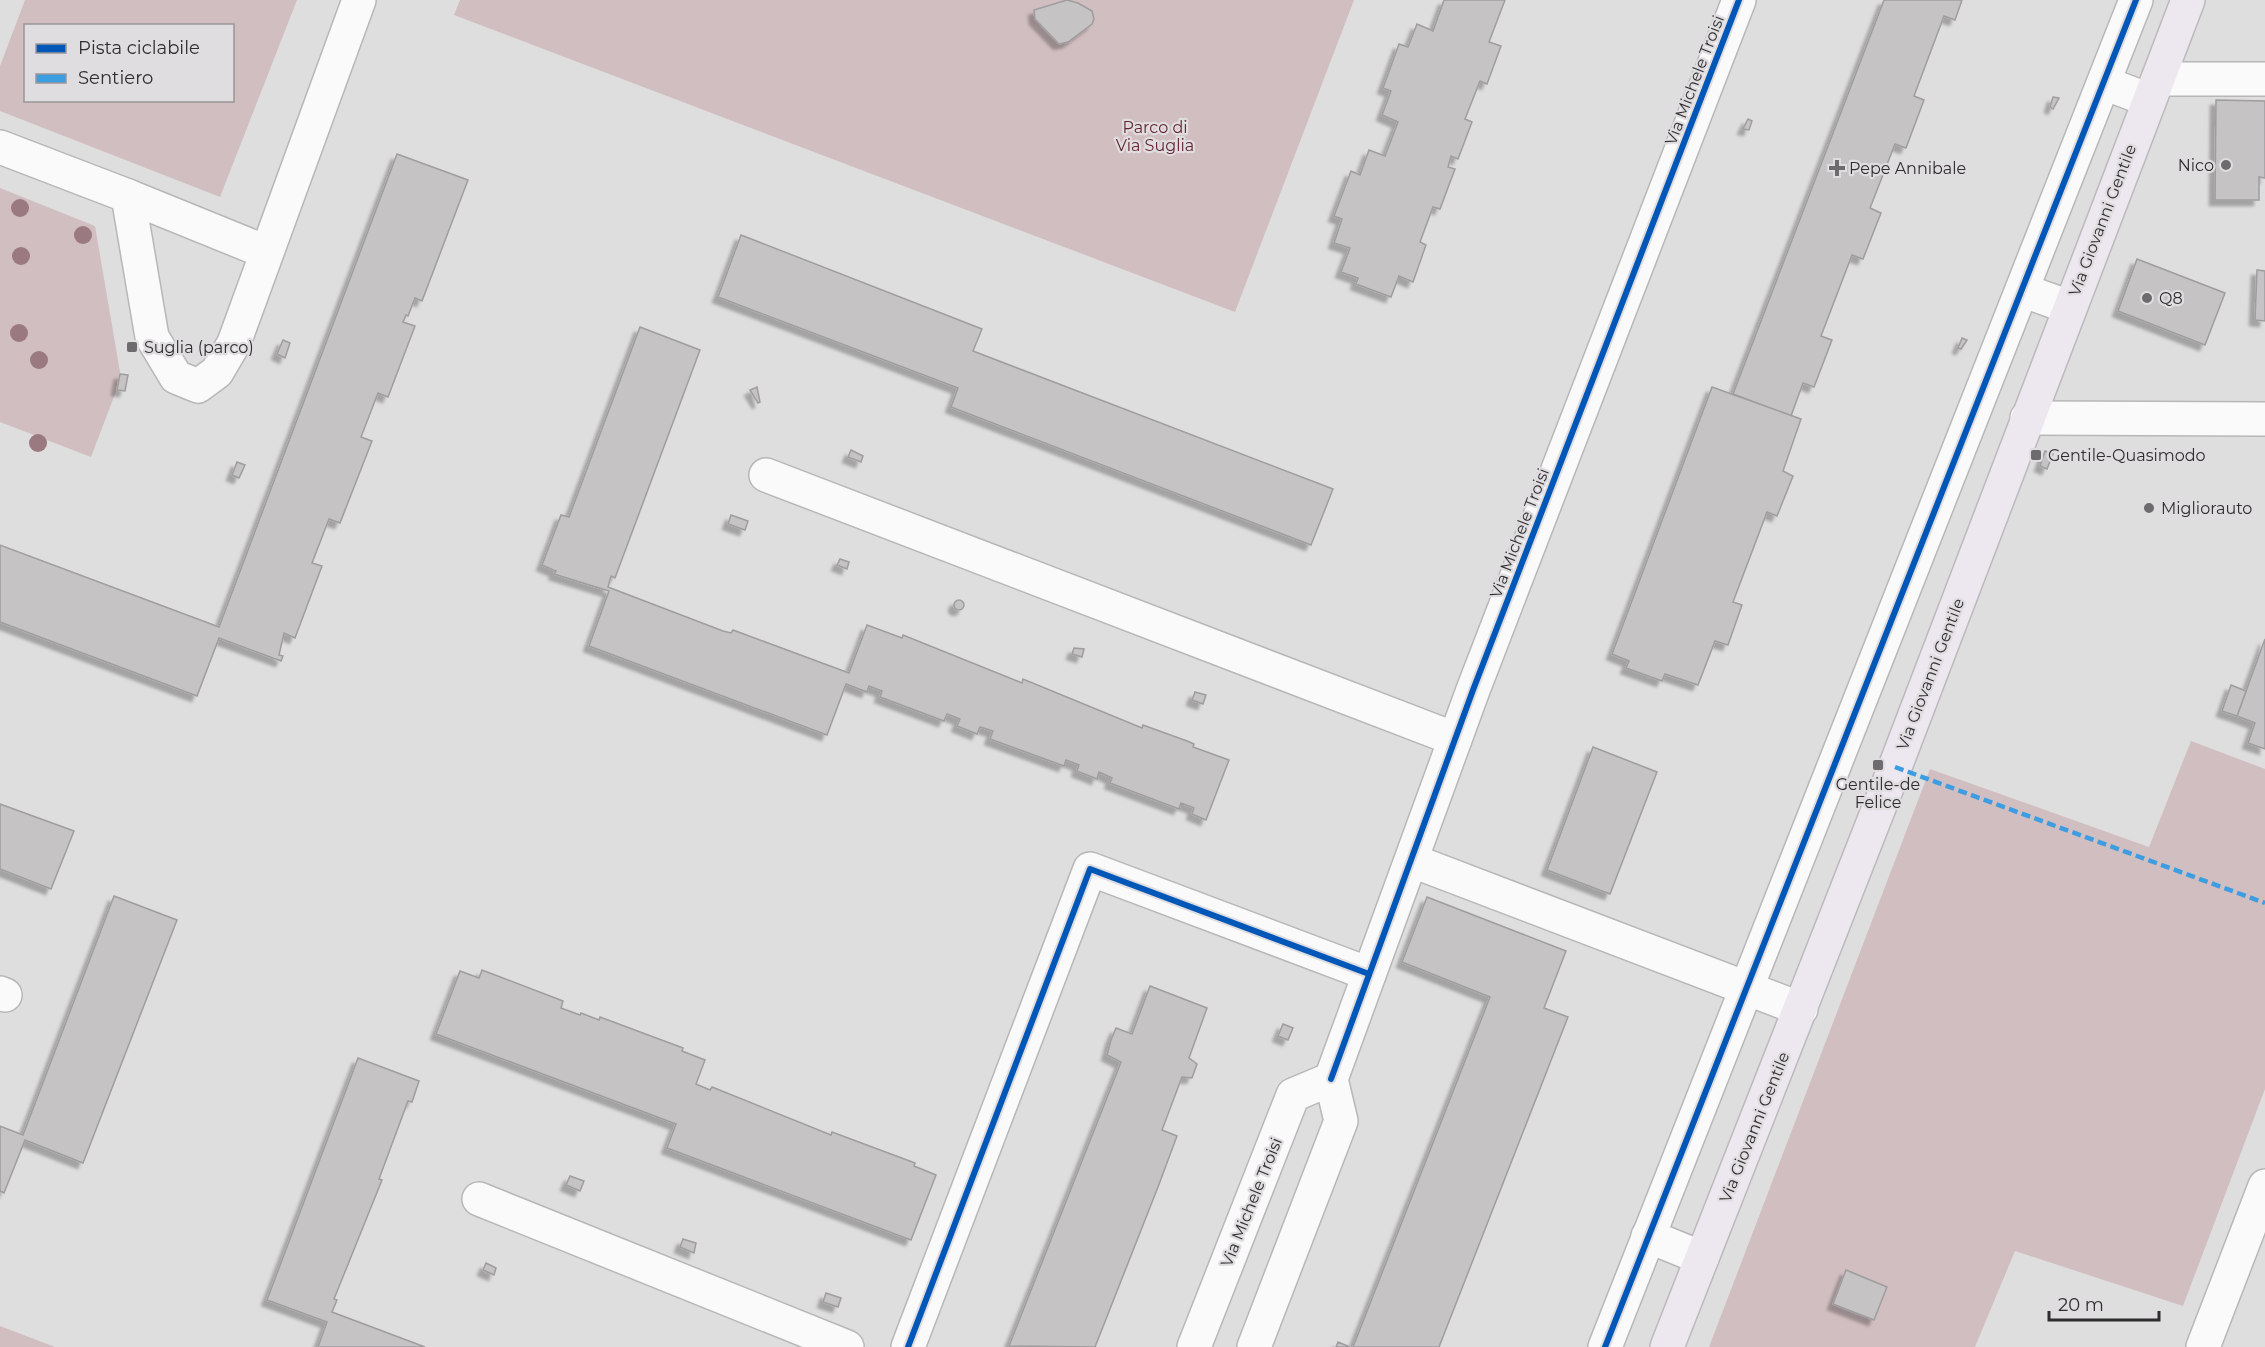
<svg xmlns="http://www.w3.org/2000/svg" width="2265" height="1347" viewBox="0 0 2265 1347" font-family="Montserrat,sans-serif">
  <defs>
    <filter id="shadow"><feDropShadow dx="-5.5" dy="5.5" stdDeviation="1.5" flood-color="#0004"/></filter>
  </defs>
  <rect width="100%" height="100%" fill="#dfdedf"/>
  <g fill="#d1bec0" fill-rule="evenodd">
    <path d="M25 0H297L220 197 0 111V66ZM26 26H232V100H26Z"/>
    <path d="M460 0H1354L1235 312 454 15Z"/>
    <path d="M0 188 95 226 120 372 115 394 91 457 0 422Z"/>
    <path d="M2191 741 2265 769V1089L2183 1306 2015 1251 1975 1347H1709L1930 769 2149 847Z"/>
    <path d="M0 1326 55 1347H0Z"/>
  </g>
  <g fill="#c5c3c4" stroke="#9f9d9e" stroke-width="1.5" filter="url(#shadow)">
    <path d="M1067 0 1078 3 1092 11 1094 19 1092 24 1068 42 1059 44 1035 19 1034 10Z"/>
    <path d="M1444 0H1505L1489 42 1501 46 1487 84 1480 81 1465 119 1472 122 1458 159 1451 156 1448 167 1455 169 1440 209 1433 207 1420 242 1426 245 1413 282 1399 276 1391 297 1356 284 1358 278 1341 272 1350 248 1334 243 1342 219 1334 216 1351 171 1360 175 1369 150 1385 156 1398 122 1382 115 1391 91 1383 88 1399 44 1408 47 1417 24 1433 31Z"/>
    <path d="M1884 0H1962L1955 20 1944 16 1914 96 1924 100 1906 148 1895 144 1870 208 1881 213 1863 259 1852 255 1821 336 1832 340 1814 387 1803 383 1791 416 1733 394Z"/>
    <path d="M2053 97 2059 98 2053 109 2050 107Z"/>
    <path d="M2216 100 2265 101V178L2259 177V200H2215Z"/>
    <path d="M1748 119 1752 121 1749 130 1743 129Z"/>
    <path d="M397 154 468 180 422 301 415 298 408 316 406 315 403 322 415 326 388 397 378 393 361 437 372 441 340 523 329 519 312 563 322 566 295 638 284 633 279 655 283 656 281 661 219 638 197 696 0 622V545L219 627Z"/>
    <path d="M741 235 982 329 973 351 1333 489 1311 545 951 407 958 388 718 297Z"/>
    <path d="M2137 259 2225 293 2205 345 2118 311Z"/>
    <path d="M2257 270 2265 271V321L2255 320Z"/>
    <path d="M640 327 700 350 615 578 611 576 608 587 723 631 731 633 733 630 849 673 867 625 902 638 903 635 1022 683 1023 679 1142 728 1143 725 1187 741 1194 744 1193 747 1229 760 1206 820 1192 814 1194 808 1181 803 1179 809 1110 783 1112 778 1099 772 1097 779 1077 771 1079 765 1066 760 1064 766 990 739 993 731 980 727 977 734 957 726 960 719 947 714 944 721 880 697 882 691 869 686 867 692 846 684 827 735 589 646 609 591 554 574 556 571 542 565 561 515 569 517Z"/>
    <path d="M1962 338 1967 340 1961 349 1958 348Z"/>
    <path d="M283 340 290 343 285 358 277 354Z"/>
    <path d="M120 374 128 375 125 391 117 390Z"/>
    <path d="M757 387 760 402 758 403 750 390Z"/>
    <path d="M1712 387 1801 419 1783 471 1793 476 1777 516 1767 512 1733 602 1742 605 1728 645 1715 641 1698 685 1665 674 1662 681 1626 668 1629 661 1612 654Z"/>
    <path d="M851 450 863 456 861 462 848 457Z"/>
    <path d="M2045 451 2053 454 2047 469 2040 466Z"/>
    <path d="M237 462 245 465 239 478 232 475Z"/>
    <path d="M731 515 748 521 745 530 728 524Z"/>
    <path d="M840 559 849 562 847 569 837 565Z"/>
    <circle cx="959" cy="605" r="5"/>
    <path d="M2265 639V749L2248 743 2255 723 2237 716Z"/>
    <path d="M1074 648 1084 649 1082 657 1072 654Z"/>
    <path d="M2231 685 2246 691 2237 716 2222 711Z"/>
    <path d="M1195 692 1206 695 1203 704 1192 700Z"/>
    <path d="M1593 747 1657 772 1610 894 1547 870Z"/>
    <path d="M0 804 74 831 51 889 0 869Z"/>
    <path d="M114 896 177 920 83 1163 25 1140 4 1193 0 1191V1126L23 1135Z"/>
    <path d="M1427 897 1566 951 1544 1008 1568 1017 1439 1347H1353L1490 997 1402 962Z"/>
    <path d="M482 970 563 1001 561 1008 580 1015 581 1013 599 1020 600 1017 683 1048 682 1051 705 1060 696 1084 710 1090 712 1087 831 1135 832 1132 915 1163 914 1166 936 1175 911 1240 667 1148 676 1124 436 1034 460 971 479 978Z"/>
    <path d="M1150 986 1207 1008 1189 1058 1197 1064 1192 1078 1182 1077 1162 1130 1177 1136 1158 1187 1095 1347 1009 1346 1121 1062 1107 1055 1111 1040 1116 1028 1132 1034Z"/>
    <path d="M1283 1024 1293 1028 1288 1040 1278 1036Z"/>
    <path d="M358 1058 419 1081 412 1102 408 1101 379 1179 382 1180 334 1299 337 1300 332 1312 425 1347H318L327 1322 267 1300Z"/>
    <path d="M570 1176 584 1181 580 1191 566 1185Z"/>
    <path d="M683 1239 696 1243 694 1253 680 1247Z"/>
    <path d="M486 1263 496 1268 494 1275 483 1270Z"/>
    <path d="M1846 1270 1887 1287 1874 1320 1833 1304Z"/>
    <path d="M826 1293 841 1298 838 1307 823 1302Z"/>
    <path d="M1338 1342 1350 1347H1336Z"/>
  </g>
  <g fill="none" stroke-linecap="round" stroke-linejoin="round">
    <g stroke="#b8b7b8" stroke-width="36">
      <g id="minor">
        <path d="M2158 79H2265"/>
        <path d="M2104 83 2149 100"/>
        <path d="M0 147 128 196 152 337 176 377 198 386 217 372 234 343 359 0"/>
        <path d="M128 196 266 252"/>
        <path d="M2022 290 2069 307"/>
        <path d="M2027 418 2265 419"/>
        <path d="M766 475 1455 739"/>
        <path d="M1413 861 1801 1009"/>
        <path d="M0 993 5 995"/>
        <path d="M1331 1079 1473 690 1739 0"/>
        <path d="M479 1199 847 1347"/>
        <path d="M1648 1236 1702 1258"/>
        <path d="M908 1347 1090 869 1369 974"/>
        <path d="M1194 1347 1293 1095 1331 1079 1341 1121 1254 1347"/>
        <path d="M1605 1347 2136 0"/>
        <path d="M2203 1347 2265 1186"/>
      </g>
    </g>
    <g stroke="#bbb9bb" stroke-width="36">
      <path id="major" d="M1667 1347 1895 767 2188 0"/>
    </g>
    <use href="#minor" stroke="#fafafa" stroke-width="33"/>
    <use href="#major" stroke="#ede7f0" stroke-width="33"/>
    <path stroke="#3d9de1" stroke-width="4.5" stroke-dasharray="9 4.5" stroke-linecap="butt" d="M1895 767 2265 903"/>
    <g stroke="#e0dde0" stroke-width="10">
      <g id="cycleway">
        <path d="M1331 1079 1473 690 1739 0"/>
        <path d="M908 1347 1090 869 1369 974"/>
        <path d="M1605 1347 2136 0"/>
      </g>
    </g>
    <use href="#cycleway" stroke="#0057b8" stroke-width="6"/>
  </g>
  <g fill="#9b7980">
    <circle cx="20" cy="208" r="9"/>
    <circle cx="83" cy="235" r="9"/>
    <circle cx="21" cy="256" r="9"/>
    <circle cx="19" cy="333" r="9"/>
    <circle cx="39" cy="360" r="9"/>
    <circle cx="38" cy="443" r="9"/>
  </g>
  <g fill="#6d6b6d" stroke="#e0dde0" stroke-width="2">
    <circle cx="2226" cy="165" r="6"/>
    <path d="M1834 159h6v6h6v6h-6v6h-6v-6h-6v-6h6z"/>
    <circle cx="2147" cy="298" r="6"/>
    <rect x="126" y="341" width="12" height="12" rx="3"/>
    <rect x="2030" y="449" width="12" height="12" rx="3"/>
    <circle cx="2149" cy="508" r="6"/>
    <rect x="1872" y="759" width="12" height="12" rx="3"/>
  </g>
  <g text-anchor="middle" stroke-width="4.5" stroke-linejoin="round" paint-order="stroke">
    <g font-size="16" fill="#2f2d2f" stroke="#e0dde0">
      <text transform="translate(1694 80) rotate(-69)" y="6">Via Michele Troisi</text>
      <text transform="translate(2102 220) rotate(-69)" y="6">Via Giovanni Gentile</text>
      <text transform="translate(1519 533) rotate(-69)" y="6">Via Michele Troisi</text>
      <text transform="translate(1930 674) rotate(-69)" y="6">Via Giovanni Gentile</text>
      <text transform="translate(1754 1127) rotate(-68)" y="6">Via Giovanni Gentile</text>
      <text transform="translate(1251 1202) rotate(-68)" y="6">Via Michele Troisi</text>
    </g>
    <g font-size="16" fill="#642632" stroke="#e0dde0">
      <text x="1155" y="133">Parco di<tspan x="1155" dy="18">Via Suglia</tspan></text>
    </g>
    <g font-size="16" fill="#2f2d2f" stroke="#e0dde0" text-anchor="start">
      <text x="2214" y="171" text-anchor="end">Nico</text>
      <text x="1849" y="174">Pepe Annibale</text>
      <text x="2159" y="304">Q8</text>
      <text x="144" y="353">Suglia (parco)</text>
      <text x="2048" y="461">Gentile-Quasimodo</text>
      <text x="2161" y="514">Migliorauto</text>
      <text x="1878" y="790" text-anchor="middle">Gentile-de<tspan x="1878" dy="18">Felice</tspan></text>
    </g>
  </g>
  <rect x="24" y="24" width="210" height="78" fill="#e0dde0" stroke="#999799" stroke-width="1.5"/>
  <rect x="36" y="44" width="30" height="9" fill="#0057b8" stroke="#999799" stroke-width="1.5"/>
  <text x="78" y="54" font-size="18" fill="#2f2d2f">Pista ciclabile</text>
  <rect x="36" y="74" width="30" height="9" fill="#3d9de1" stroke="#999799" stroke-width="1.5"/>
  <text x="78" y="84" font-size="18" fill="#2f2d2f">Sentiero</text>
  <path d="M2049 1311v9h110v-9" fill="none" stroke="#2f2d2f" stroke-width="3"/>
  <text x="2058" y="1311" font-size="18" fill="#2f2d2f" stroke="#e0dde0" stroke-width="4.5" paint-order="stroke">20 m</text>
</svg>
